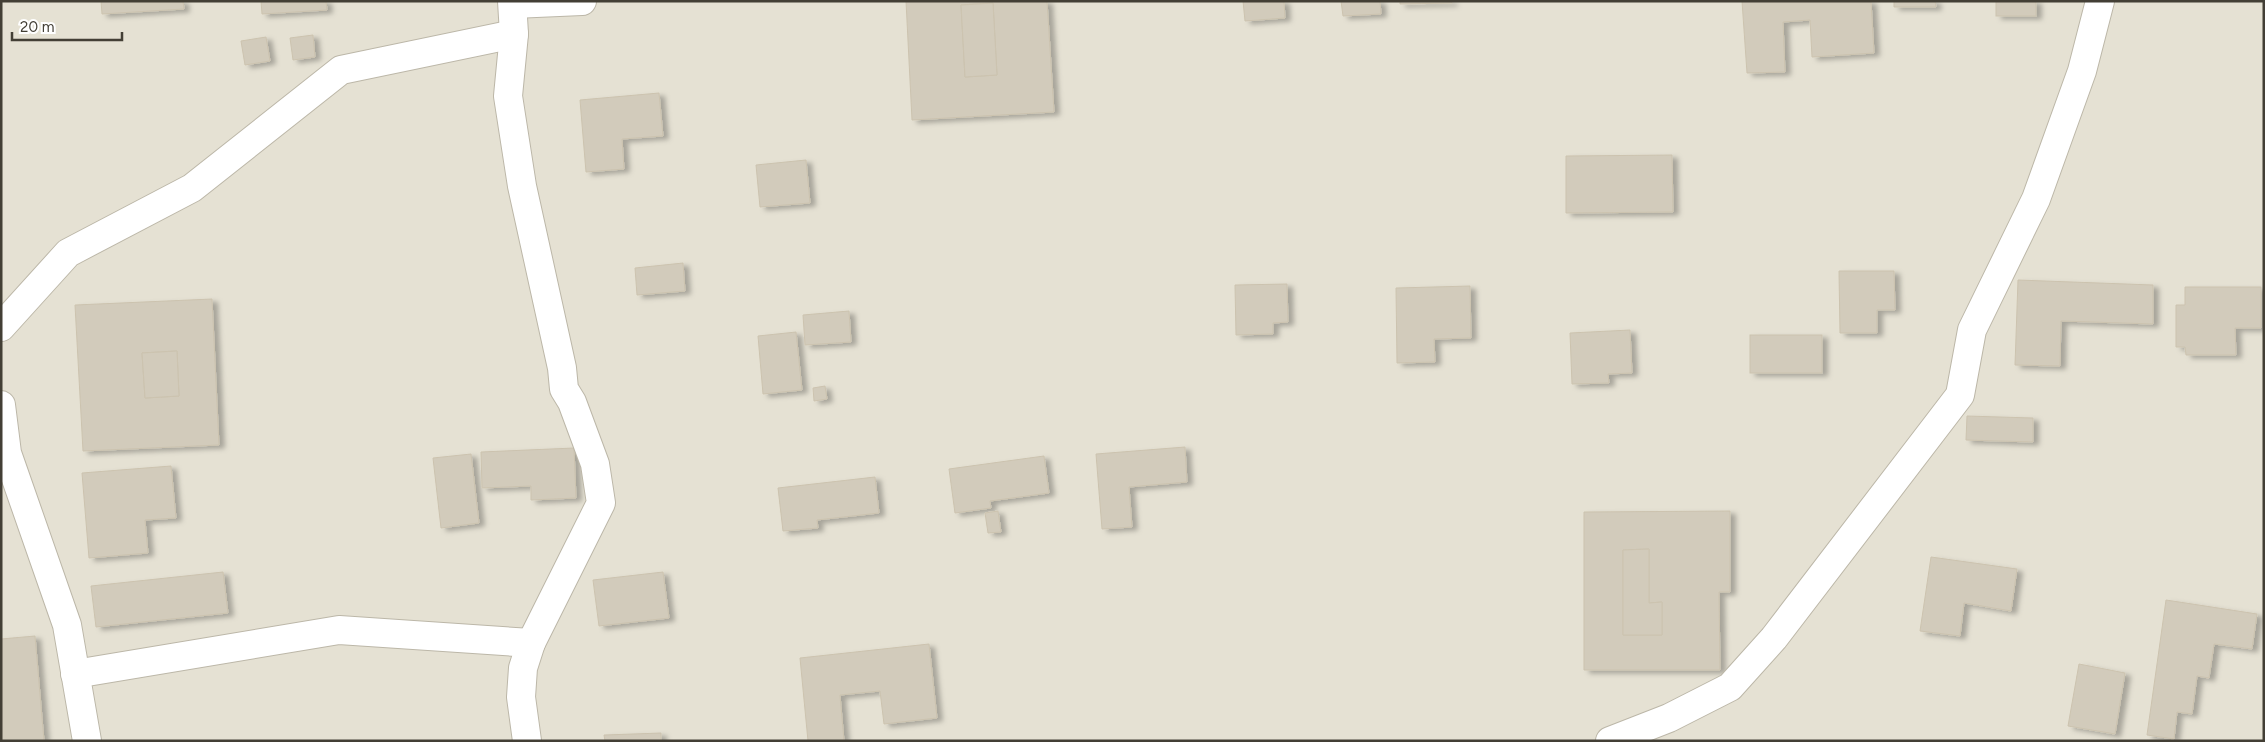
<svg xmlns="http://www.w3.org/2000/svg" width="2265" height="742" viewBox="0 0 2265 742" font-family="Figtree,sans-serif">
  <defs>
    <filter id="shadow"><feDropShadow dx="5.5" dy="3" stdDeviation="2.5" flood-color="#0004"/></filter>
  </defs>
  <rect width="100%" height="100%" fill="#f1efe5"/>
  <rect fill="#e5e1d3" x="1" y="1" width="2263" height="740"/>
  <g fill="#d2cbbb" stroke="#ccc3af" fill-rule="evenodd" filter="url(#shadow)">
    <path d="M101 1H183L184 9 102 14Z"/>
    <path d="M261 1H326L327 10 262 14Z"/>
    <path d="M906 1H1047L1054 112 912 120ZM993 3 997 75 965 77 961 5Z"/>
    <path d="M1243 1H1284L1285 18 1245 21Z"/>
    <path d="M1341 1H1380L1381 14 1343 16Z"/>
    <path d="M1400 1H1452V3L1400 4Z"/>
    <path d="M1742 1H1871L1874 53 1812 57 1810 20 1783 22 1785 72 1747 73Z"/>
    <path d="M1894 1H1935L1936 7H1894Z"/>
    <rect x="1996" y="1" width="40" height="15"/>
    <path d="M993 3 997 75 965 77 961 5Z"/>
    <path d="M313 35 315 57 293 60 290 38Z"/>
    <path d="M266 37 270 61 245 65 241 41Z"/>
    <path d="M659 93 663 136 622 139 624 169 586 172 580 100Z"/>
    <path d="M1672 155 1673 212 1566 213V156Z"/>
    <path d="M806 160 810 203 760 207 756 165Z"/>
    <path d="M683 263 685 291 637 295 635 268Z"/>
    <path d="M1839 271H1894L1895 310H1877V333H1840Z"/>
    <path d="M2018 280 2153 285V324L2061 321 2060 366 2015 365Z"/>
    <path d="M1287 284 1288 322 1273 323V334L1236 335 1235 285Z"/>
    <path d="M1470 286 1471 338 1434 339 1435 362 1397 363 1396 288Z"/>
    <path d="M2185 287H2261V328H2235L2236 355H2186L2185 347H2176V305H2185Z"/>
    <path d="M212 299 219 445 83 451 75 305ZM177 351 179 396 145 398 142 353Z"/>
    <path d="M849 311 851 342 805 345 803 315Z"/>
    <path d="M1630 330 1632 373 1608 374 1609 383 1572 384 1570 333Z"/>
    <path d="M796 332 802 390 763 394 758 336Z"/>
    <rect x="1750" y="335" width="72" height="38"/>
    <path d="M177 351 179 396 145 398 142 353Z"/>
    <path d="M825 386 827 399 814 401 813 388Z"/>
    <path d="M1967 416 2033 418V442L1966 440Z"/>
    <path d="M1185 447 1187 482 1129 487 1132 527 1102 529 1096 454Z"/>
    <path d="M574 448 576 498 531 500V486L482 488 481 452Z"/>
    <path d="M471 454 479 523 441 528 433 458Z"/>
    <path d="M1044 456 1049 493 990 501 991 508 955 513 949 469Z"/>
    <path d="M171 466 176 518 145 520 148 553 89 558 82 473Z"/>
    <path d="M875 477 879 513 817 520 818 528 783 531 778 488Z"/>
    <path d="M998 511 1001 532 988 533 985 513Z"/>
    <path d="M1730 511V592H1719L1720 670H1584V512ZM1649 549V603L1662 602V635H1623V550Z"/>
    <path d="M1649 549V603L1662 602V635H1623V550Z"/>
    <path d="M1931 557 2017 569 2011 611 1964 603 1960 636 1920 631Z"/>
    <path d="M223 572 228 613 96 627 91 586Z"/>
    <path d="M663 572 669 618 599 626 593 580Z"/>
    <path d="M2166 600 2257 614 2252 649 2214 644 2209 678 2197 676 2192 714 2177 712 2174 739 2147 735Z"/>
    <path d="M35 636 44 741H1V639Z"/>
    <path d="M929 644 937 718 884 724 880 691 840 695 844 741H808L800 658Z"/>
    <path d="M2079 664 2125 673 2115 734 2068 726Z"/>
    <path d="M661 733V741H605L604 735Z"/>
  </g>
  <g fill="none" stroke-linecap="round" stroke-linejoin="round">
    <g stroke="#bcb7a8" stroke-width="30">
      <g id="minor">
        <path d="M512 1 514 34 508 96 522 186 562 368 564 389 572 402 595 464 601 503 531 643 523 668 521 697 527 741"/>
        <path d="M513 4 582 1"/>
        <path d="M1 327 68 253 192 188 341 70 514 34"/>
        <path d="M1 405 7 453 67 625 87 741"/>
        <path d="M75 674 339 630 531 643"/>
        <path d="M1610 741 1669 718 1730 687 1774 638 1960 395 1972 330 2036 199 2082 71 2100 1"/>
      </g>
    </g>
    <use href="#minor" stroke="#fff" stroke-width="28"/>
  </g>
  <rect width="2265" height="742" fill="none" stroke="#433f35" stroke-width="5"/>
  <path d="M12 32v8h110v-8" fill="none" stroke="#433f35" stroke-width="2.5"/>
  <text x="20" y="32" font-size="15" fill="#433f35" stroke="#ffffff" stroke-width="4" paint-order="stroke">20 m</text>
</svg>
